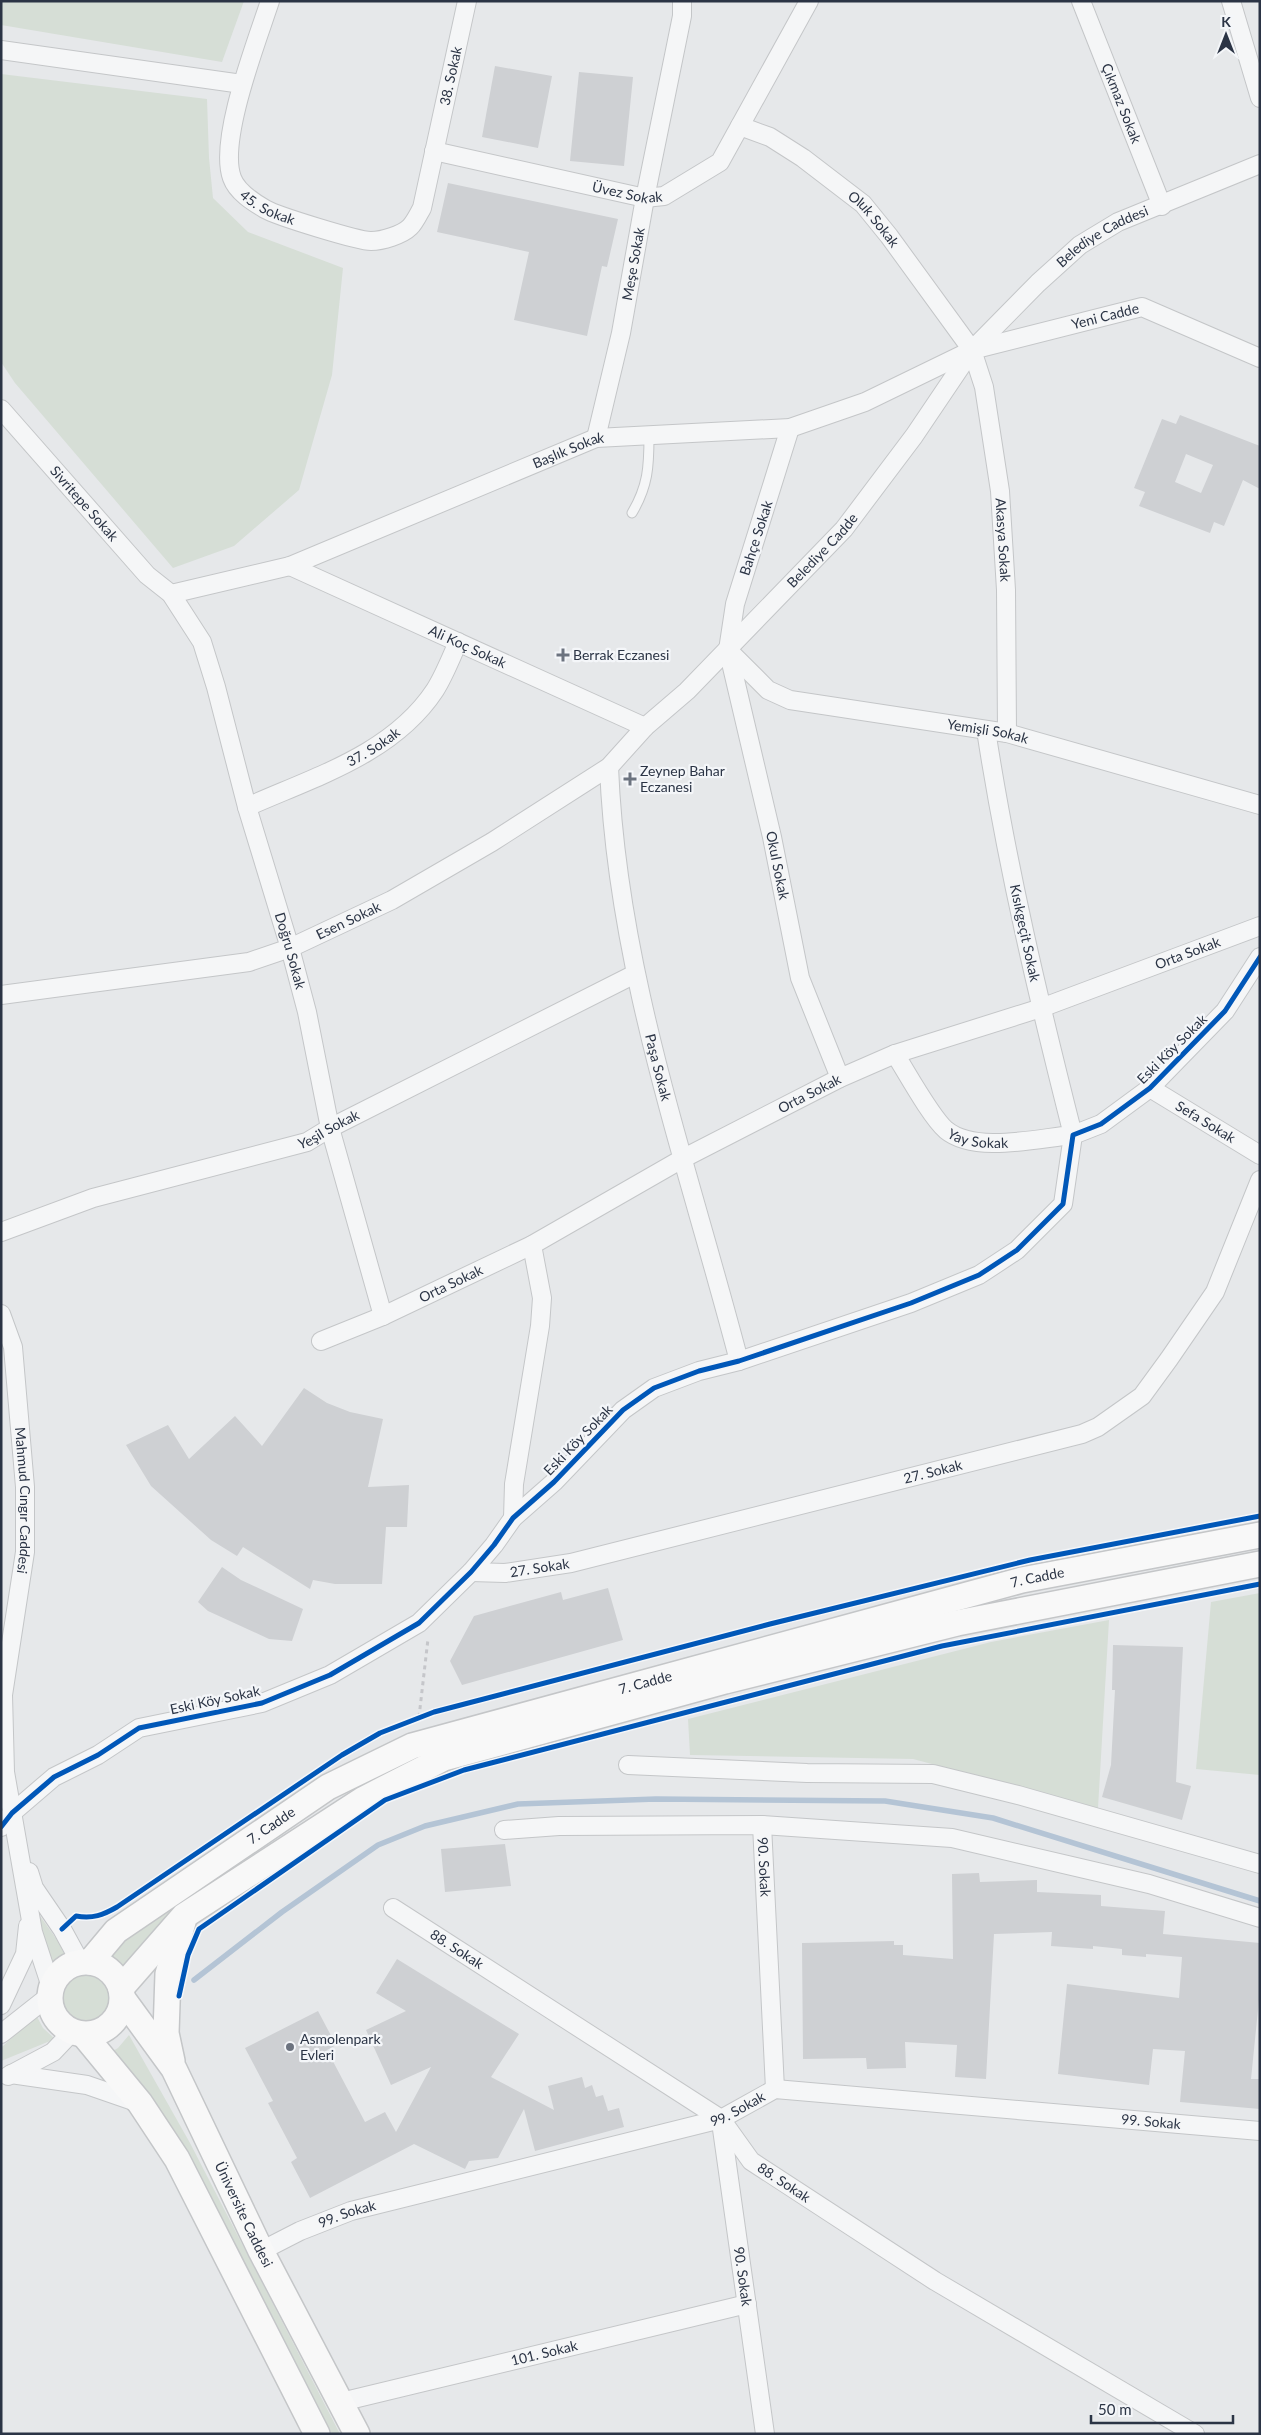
<svg xmlns="http://www.w3.org/2000/svg" width="1261" height="2435" viewBox="0 0 1261 2435" font-family="Lato,sans-serif">
  <rect width="100%" height="100%" fill="#e6e8ea"/>
  <g fill="#d6ded6">
    <path d="M1 1H244L222 62 1 25Z"/>
    <path d="M1 74 207 99 209 158 213 198 248 232 343 268 332 375 299 490 234 546 173 568 15 383 1 362Z"/>
    <path d="M1260 1593V1775L1196 1769 1211 1602Z"/>
    <path d="M1109 1620 1098 1808 913 1759 690 1755 688 1719 991 1642Z"/>
    <path d="M191 1893 196 1898 127 1972 106 1953Z"/>
    <path d="M30 1902 67 1954 54 1960 48 1966Z"/>
    <circle cx="86" cy="1997" r="25"/>
    <path d="M36 2015 43 2028 55 2039 1 2061V2048Z"/>
    <path d="M129 2035 190 2143 340 2434H332L184 2146C162 2112 136 2082 109 2053L118 2048Z"/>
  </g>
  <g fill="none" stroke-linecap="round" stroke-linejoin="round">
    <path stroke="#b4c4d5" stroke-width="5.5" d="M194 1980 282 1912 378 1845 425 1826 518 1804 656 1799 885 1801 993 1818 1260 1901"/>
  </g>
  <g fill="#ced0d3" fill-rule="evenodd">
    <path d="M495 66 552 76 538 148 482 137Z"/>
    <path d="M579 72 633 77 624 166 570 161Z"/>
    <path d="M448 183 618 219 607 267 602 266 587 336 514 320 529 252 437 232Z"/>
    <path d="M1180 415 1260 446V489L1243 480 1224 526 1214 522 1210 533 1139 506 1145 492 1134 488 1162 419 1176 424ZM1186 454 1213 465 1201 493 1175 482Z"/>
    <path d="M304 1388 327 1403 350 1412 383 1419 368 1487 409 1485 407 1527H386L382 1584H335L313 1580 310 1589 243 1547 237 1556 211 1540 151 1486 126 1445 168 1425 189 1459 235 1416 262 1446Z"/>
    <path d="M222 1567 241 1580 303 1609 292 1641 269 1639 208 1611 198 1602Z"/>
    <path d="M608 1588 623 1640 462 1685 450 1661 474 1616 561 1592 563 1600Z"/>
    <path d="M1113 1645 1183 1647 1176 1782 1191 1786 1182 1820 1102 1797 1111 1765 1115 1690H1112Z"/>
    <path d="M505 1844 511 1886 445 1892 441 1849Z"/>
    <path d="M979 1873 980 1882 1037 1880V1892L1101 1895V1906L1165 1911 1163 1934 1260 1943V1990L1251 2079H1260V2109L1180 2102 1185 2051 1153 2049 1149 2085 1058 2074 1067 1984 1179 1998 1182 1957 1146 1954V1957L1122 1955V1949L1093 1946V1949L1051 1946 1052 1932 994 1934 986 2079 955 2077 957 2045 905 2042 906 2068 867 2069 866 2058 803 2059 802 1943 894 1941V1945H903V1955L953 1959 952 1874Z"/>
    <path d="M397 1959 519 2034 491 2077 554 2110 548 2086 582 2077 585 2088 592 2085 596 2097 603 2095 608 2111 619 2108 624 2127 535 2151 524 2109 498 2158 469 2161 465 2169 414 2144 310 2198 291 2162 297 2158 268 2103 273 2101 245 2048 318 2011 336 2045 327 2050 365 2122 385 2112 396 2132 431 2067 391 2085 366 2030 406 2011 376 1993Z"/>
  </g>
  <g fill="none" stroke-linecap="round" stroke-linejoin="round">
    <g stroke="#c4c6c8" stroke-width="11">
      <path id="lane" d="M632 513C648 486 649 467 649 436"/>
    </g>
    <g stroke="#c4c6c8" stroke-width="20">
      <g id="street">
        <path id="s1" d="M270 1C257 41 218 140 232 178 237 192 253 202 265 209 277 216 358 241 371 241 382 241 402 235 410 227 415 222 419 213 422 208L467 1"/>
        <path id="s2" d="M1081 1 1162 206"/>
        <path d="M1231 1 1260 98"/>
        <path d="M1 50 242 84"/>
        <path id="s3" d="M740 126 770 137 803 158 863 204 889 236 972 350 984 387 1000 491 1006 590 1007 733"/>
        <path id="s4" d="M434 151 645 198 664 196 720 162 809 1"/>
        <path id="s5" d="M1 409 147 575 171 594 202 642 216 687 247 807 290 948 307 1012 330 1128 383 1316"/>
        <path id="s6" d="M790 428 735 604 728 650 772 837 800 978 840 1078"/>
        <path id="s7" d="M596 438 621 333 645 198 682 16V1"/>
        <path id="s8" d="M290 566 645 727"/>
        <path id="s9" d="M171 594 290 566 596 438 790 428 865 402 972 350 1142 307 1260 358"/>
        <path id="s10" d="M728 650 768 690 790 700 1007 733 1260 805"/>
        <path id="s11" d="M609 767C617 971 688 1165 739 1361"/>
        <path id="s12" d="M247 807C314 777 393 754 435 690 444 676 451 658 458 642"/>
        <path id="s13" d="M1 995 249 962 290 948 392 900 492 842 609 767 645 727 687 691 844 529 914 436 972 350 1038 283 1080 245 1118 222 1260 164"/>
        <path id="s14" d="M895 1054C907 1073 931 1117 946 1130 975 1154 1038 1138 1073 1135 1039 1001 1007 867 986 730"/>
        <path id="s15" d="M1150 1088 1260 1155"/>
        <path id="s16" d="M1 1232 93 1198 307 1142 330 1128 635 974"/>
        <path id="s17" d="M1 1314 13 1347 25 1487V1552L3 1695 5 1772 33 1932 51 1987"/>
        <path id="s18" d="M321 1341 383 1316 532 1245 682 1159 840 1078 895 1054 1041 1008 1260 926"/>
        <path d="M513 1518 514 1484 540 1326 542 1298 532 1245"/>
        <path id="s19" d="M471 1572 505 1573 571 1563 1082 1434 1098 1427 1142 1396 1169 1359 1215 1292 1260 1180"/>
        <path d="M628 1765 807 1773 933 1774 1018 1795 1260 1864"/>
        <path id="s20" d="M762 1825 775 2089"/>
        <path d="M1 1827 12 1813 54 1777 98 1755 139 1728 262 1703 330 1675 419 1623 471 1572 494 1545 513 1518 554 1482 623 1410 654 1388 699 1371 739 1361 911 1303 979 1275 1017 1250 1063 1204 1073 1135 1101 1124 1150 1088 1225 1011 1260 957"/>
        <path d="M504 1830 559 1826 762 1825 952 1838 1149 1884 1260 1918"/>
        <path d="M29 1872 34 1888 62 1929 80 1962"/>
        <path id="s21" d="M393 1908 721 2119 751 2161 935 2281 1195 2434"/>
        <path d="M1 2005 25 1954 28 1926"/>
        <path d="M1 2034 49 1996"/>
        <path d="M11 2074 87 2085 139 2103"/>
        <path d="M8 2076 53 2052 72 2032"/>
        <path id="s22" d="M721 2122 765 2434"/>
        <path id="s23" d="M261 2251 300 2231 351 2211 721 2119 775 2089 1260 2131"/>
        <path id="s24" d="M341 2402 747 2304"/>
      </g>
    </g>
    <g stroke="#c4c6c8" stroke-width="28">
      <g id="secondary">
        <circle cx="86" cy="1998" r="36"/>
        <path id="s25" d="M90 1962 116 1931 328 1787 412 1746 1022 1580 1260 1535"/>
        <path d="M121 1988 184 1916 364 1799 444 1758 725 1681 957 1623 1260 1564"/>
        <path id="s26" d="M123 1999 174 2069 261 2251 357 2434"/>
        <path d="M84 2035 140 2103 177 2159 317 2434"/>
        <path d="M172 2061 166 2033 168 1974 183 1922"/>
      </g>
    </g>
    <path stroke="#c5c6ca" stroke-width="3" stroke-dasharray="4 4" stroke-linecap="butt" d="M419 1717 428 1639"/>
    <use href="#lane" stroke="#f5f6f7" stroke-width="9"/>
    <use href="#street" stroke="#f5f6f7" stroke-width="18"/>
    <use href="#secondary" stroke="#f8f8f8" stroke-width="25"/>
    <g stroke="#f4f6f9" stroke-width="8">
      <g id="cycleway">
        <path d="M1 1827 12 1813 54 1777 98 1755 139 1728 262 1703 330 1675 419 1623 471 1572 494 1545 513 1518 554 1482 623 1410 654 1388 699 1371 739 1361 911 1303 979 1275 1017 1250 1063 1204 1073 1135 1101 1124 1150 1088 1225 1011 1260 957"/>
        <path d="M62 1929 76 1916C93 1919 103 1915 117 1907L342 1755 380 1733 434 1712 770 1624 1030 1560 1260 1516"/>
        <path d="M179 1996 188 1955 199 1929 385 1800 464 1770 942 1646 1260 1584"/>
      </g>
    </g>
    <use href="#cycleway" stroke="#0057b8" stroke-width="5"/>
  </g>
  <g fill="#6c737f" stroke="#f4f6f9" stroke-width="2">
    <path d="M560.5 647.5h5v5h5v5h-5v5h-5v-5h-5v-5h5z"/>
    <path d="M627.5 771.5h5v5h5v5h-5v5h-5v-5h-5v-5h5z"/>
    <circle cx="290" cy="2047" r="5"/>
  </g>
  <g text-anchor="middle" stroke-width="4.5" stroke-linejoin="round" paint-order="stroke">
    <g font-size="14" fill="#2b3445" stroke="#f4f6f9">
      <text dy="5" stroke="none"><textPath href="#s1" startOffset="540">38. Sokak</textPath></text>
      <text dy="5" stroke="none"><textPath href="#s2" startOffset="110">Çıkmaz Sokak</textPath></text>
      <text dy="5" stroke="none"><textPath href="#s4" startOffset="198">Üvez Sokak</textPath></text>
      <text dy="5" stroke="none"><textPath href="#s1" startOffset="231">45. Sokak</textPath></text>
      <text dy="5" stroke="none"><textPath href="#s3" startOffset="165">Oluk Sokak</textPath></text>
      <text dy="5" stroke="none"><textPath href="#s13" startOffset="1390">Belediye Caddesi</textPath></text>
      <text dy="5" stroke="none"><textPath href="#s7" startOffset="178">Meşe Sokak</textPath></text>
      <text dy="5" stroke="none"><textPath href="#s9" startOffset="984">Yeni Cadde</textPath></text>
      <text dy="5" stroke="none"><textPath href="#s9" startOffset="424">Başlık Sokak</textPath></text>
      <text dy="5" stroke="none"><textPath href="#s5" startOffset="126">Sivritepe Sokak</textPath></text>
      <text transform="translate(756 538) rotate(-72)" y="5">Bahçe Sokak</text>
      <text dy="5" stroke="none"><textPath href="#s3" startOffset="522">Akasya Sokak</textPath></text>
      <text dy="5" stroke="none"><textPath href="#s13" startOffset="965">Belediye Cadde</textPath></text>
      <text dy="5" stroke="none"><textPath href="#s8" startOffset="195">Ali Koç Sokak</textPath></text>
      <text dy="5" stroke="none"><textPath href="#s10" startOffset="281">Yemişli Sokak</textPath></text>
      <text dy="5" stroke="none"><textPath href="#s12" startOffset="140">37. Sokak</textPath></text>
      <text dy="5" stroke="none"><textPath href="#s6" startOffset="452">Okul Sokak</textPath></text>
      <text dy="5" stroke="none"><textPath href="#s13" startOffset="358">Esen Sokak</textPath></text>
      <text transform="translate(1025 933) rotate(78)" y="5">Kısıkgeçit Sokak</text>
      <text dy="5" stroke="none"><textPath href="#s5" startOffset="630">Doğru Sokak</textPath></text>
      <text dy="5" stroke="none"><textPath href="#s18" startOffset="952">Orta Sokak</textPath></text>
      <text transform="translate(1172 1049) rotate(-45)" y="5">Eski Köy Sokak</text>
      <text dy="5" stroke="none"><textPath href="#s11" startOffset="305">Paşa Sokak</textPath></text>
      <text dy="5" stroke="none"><textPath href="#s18" startOffset="548">Orta Sokak</textPath></text>
      <text dy="5" stroke="none"><textPath href="#s15" startOffset="65">Sefa Sokak</textPath></text>
      <text dy="5" stroke="none"><textPath href="#s16" startOffset="344">Yeşil Sokak</textPath></text>
      <text dy="5" stroke="none"><textPath href="#s14" startOffset="126">Yay Sokak</textPath></text>
      <text dy="5" stroke="none"><textPath href="#s18" startOffset="142">Orta Sokak</textPath></text>
      <text transform="translate(578 1440) rotate(-46)" y="5">Eski Köy Sokak</text>
      <text dy="5" stroke="none"><textPath href="#s19" startOffset="474">27. Sokak</textPath></text>
      <text dy="5" stroke="none"><textPath href="#s17" startOffset="189">Mahmud Cıngır Caddesi</textPath></text>
      <text dy="5" stroke="none"><textPath href="#s19" startOffset="69">27. Sokak</textPath></text>
      <text dy="5" stroke="none"><textPath href="#s25" startOffset="1038">7. Cadde</textPath></text>
      <text dy="5" stroke="none"><textPath href="#s25" startOffset="632">7. Cadde</textPath></text>
      <text transform="translate(215 1700) rotate(-12)" y="5">Eski Köy Sokak</text>
      <text dy="5" stroke="none"><textPath href="#s25" startOffset="228">7. Cadde</textPath></text>
      <text dy="5" stroke="none"><textPath href="#s20" startOffset="42">90. Sokak</textPath></text>
      <text dy="5" stroke="none"><textPath href="#s21" startOffset="76">88. Sokak</textPath></text>
      <text dy="5" stroke="none"><textPath href="#s23" startOffset="499">99. Sokak</textPath></text>
      <text dy="5" stroke="none"><textPath href="#s23" startOffset="919">99. Sokak</textPath></text>
      <text dy="5" stroke="none"><textPath href="#s21" startOffset="481">88. Sokak</textPath></text>
      <text dy="5" stroke="none"><textPath href="#s26" startOffset="248">Üniversite Caddesi</textPath></text>
      <text dy="5" stroke="none"><textPath href="#s23" startOffset="94">99. Sokak</textPath></text>
      <text dy="5" stroke="none"><textPath href="#s22" startOffset="156">90. Sokak</textPath></text>
      <text dy="5" stroke="none"><textPath href="#s24" startOffset="209">101. Sokak</textPath></text>
    </g>
    <g font-size="14" fill="#2b3445" stroke="#f4f6f9" text-anchor="start">
      <text x="573" y="660">Berrak Eczanesi</text>
      <text x="640" y="776">Zeynep Bahar<tspan x="640" dy="16">Eczanesi</tspan></text>
      <text x="300" y="2044">Asmolenpark<tspan x="300" dy="16">Evleri</tspan></text>
    </g>
  </g>
  <rect width="1261" height="2435" fill="none" stroke="#2b3445" stroke-width="5"/>
  <g transform="translate(1226 35)" stroke="#f4f6f9" stroke-width="4" paint-order="stroke">
  <path d="M0-4L9 19L0 12L-9 19Z" fill="#2b3445"/>
  <text y="-8" font-size="14" font-weight="bold" text-anchor="middle" fill="#2b3445">K</text>
  </g>
  <path d="M1091 2415v8h142v-8" fill="none" stroke="#2b3445" stroke-width="2.5"/>
  <text x="1098" y="2415" font-size="15" fill="#2b3445" stroke="#f4f6f9" stroke-width="4" paint-order="stroke">50 m</text>
</svg>
